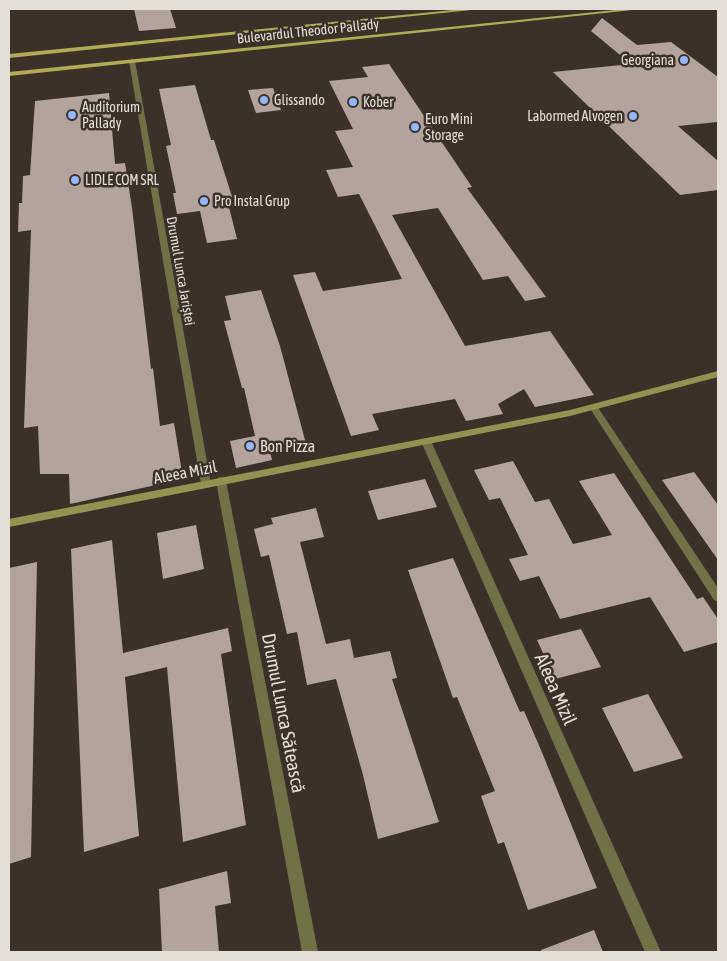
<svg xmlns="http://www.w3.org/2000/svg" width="727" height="961" viewBox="0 0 727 961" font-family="'Asap Condensed',sans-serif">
  <rect width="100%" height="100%" fill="#3a3228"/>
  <g fill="#b3a39e">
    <path d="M134 9H170L176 28 139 31Z"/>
    <path d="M602 18 637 45 671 42 718 77V122L678 126 718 161V190L680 195 553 72 631 64 591 31Z"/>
    <path d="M389 64 472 187 467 188 546 297 525 301 508 276 483 280 438 208 392 215 465 346 550 331 594 395 535 407 524 389 498 404 503 414 466 421 455 399 372 414 379 430 351 436 293 275 315 272 323 291 402 279 359 194 338 197 326 170 353 167 335 131 353 129 329 81 368 77 362 67Z"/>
    <path d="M195 85 211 140H214L235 206 229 207 237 239 207 243 200 211 177 214 173 193H176L166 146 171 145 159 89Z"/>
    <path d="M273 88 281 110 256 113 248 90Z"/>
    <path d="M109 93 115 164 125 163 132 208 151 369 153 368 160 426 174 423 183 479 70 504 69 474H40L38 426 24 428 31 230 18 232 19 203H22L23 176 30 175 35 101Z"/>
    <path d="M261 290 280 346 306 444 270 451 272 460 236 468 230 441 255 436 244 388H242L224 321 231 320 225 296Z"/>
    <path d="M513 461 535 502 549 499 573 544 612 535 579 481 614 473 697 599 703 597 718 619V642L684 652 650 597 560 619 539 576 520 581 509 559 528 555 500 498 489 500 474 470Z"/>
    <path d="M694 472 718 505V560L662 480Z"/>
    <path d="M425 479 437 507 378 520 368 491Z"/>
    <path d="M316 508 324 537 300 542 326 644 350 639 354 658 390 651 397 678 392 679 439 822 378 839 363 775 336 679 307 685 297 632 287 634 269 555 261 557 254 529 273 524 271 518Z"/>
    <path d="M196 525 204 569 163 579 157 533Z"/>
    <path d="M112 540 123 653 228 628 232 651 221 654 246 825 183 842 167 667 125 677 139 836 84 852 71 549Z"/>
    <path d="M453 558 520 712 524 711 541 750 597 888 528 910 504 842 498 844 481 796 495 791 457 697 453 698 408 570Z"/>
    <path d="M37 562 31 857 9 864V568Z"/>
    <path d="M581 629 601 667 555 679 537 640Z"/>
    <path d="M648 694 683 758 634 772 602 708Z"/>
    <path d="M227 871 231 903 215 906 219 952H162L159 889Z"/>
    <path d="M594 930 603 952H541V950Z"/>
  </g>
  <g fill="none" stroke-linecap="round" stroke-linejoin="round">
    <g fill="#717148" fill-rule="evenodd">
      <path d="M132 59 135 61 211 484 210 487H202L201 484 129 61Z"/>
      <path d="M594 405 597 406 718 588V602L714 600 591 410 589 408Z"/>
      <path d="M426 438 431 441 661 952H645L421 441Z"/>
      <path d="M221 477 225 478 226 481 318 952H302L216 481 217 478Z"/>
    </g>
    <path fill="#949250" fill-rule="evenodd" d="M718 371V377L570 416 9 527V519L570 410Z"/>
    <g fill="#afac55" fill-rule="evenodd">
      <path d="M463 9H481L9 58V54Z"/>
      <path d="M625 9H642L9 76V72Z"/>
    </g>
  </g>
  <g fill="#95b6fd" stroke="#3a3228" stroke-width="2">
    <circle cx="684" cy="60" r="5"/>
    <circle cx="264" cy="100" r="5"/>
    <circle cx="353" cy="102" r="5"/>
    <circle cx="72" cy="115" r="5"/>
    <circle cx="633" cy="116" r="5"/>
    <circle cx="415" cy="127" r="5"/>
    <circle cx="75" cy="180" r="5"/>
    <circle cx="204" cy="201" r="5"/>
    <circle cx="250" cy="446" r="5"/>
  </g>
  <g text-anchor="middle" stroke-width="5" stroke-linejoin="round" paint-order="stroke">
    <g font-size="14" fill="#e3ded8" stroke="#3a3228">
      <text transform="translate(308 31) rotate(-6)" y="5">Bulevardul Theodor Pallady</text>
      <text transform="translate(181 271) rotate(80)" y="5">Drumul Lunca Jariștei</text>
    </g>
    <g font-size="14" fill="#e3ded8" stroke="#3a3228" text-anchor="start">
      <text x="674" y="65" text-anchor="end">Georgiana</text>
      <text x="274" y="105">Glissando</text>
      <text x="363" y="107">Kober</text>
      <text x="82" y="112">Auditorium<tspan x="82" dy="16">Pallady</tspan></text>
      <text x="623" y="121" text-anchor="end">Labormed Alvogen</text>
      <text x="425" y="124">Euro Mini<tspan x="425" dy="16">Storage</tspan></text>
      <text x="85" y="185">LIDLE COM SRL</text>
      <text x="214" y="206">Pro Instal Grup</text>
    </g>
    <g font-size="16" fill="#e3ded8" stroke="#3a3228" text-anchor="start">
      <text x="260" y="452">Bon Pizza</text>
    </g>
    <g font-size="16" fill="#e3ded8" stroke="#3a3228">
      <text transform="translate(185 472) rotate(-11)" y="6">Aleea Mizil</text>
    </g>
    <g font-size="19" fill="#e3ded8" stroke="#3a3228">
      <text transform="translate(556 689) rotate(66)" y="7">Aleea Mizil</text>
      <text transform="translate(284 713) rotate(79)" y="7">Drumul Lunca Sătească</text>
    </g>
  </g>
  <rect width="727" height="961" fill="none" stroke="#e3ded8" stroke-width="20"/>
</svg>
